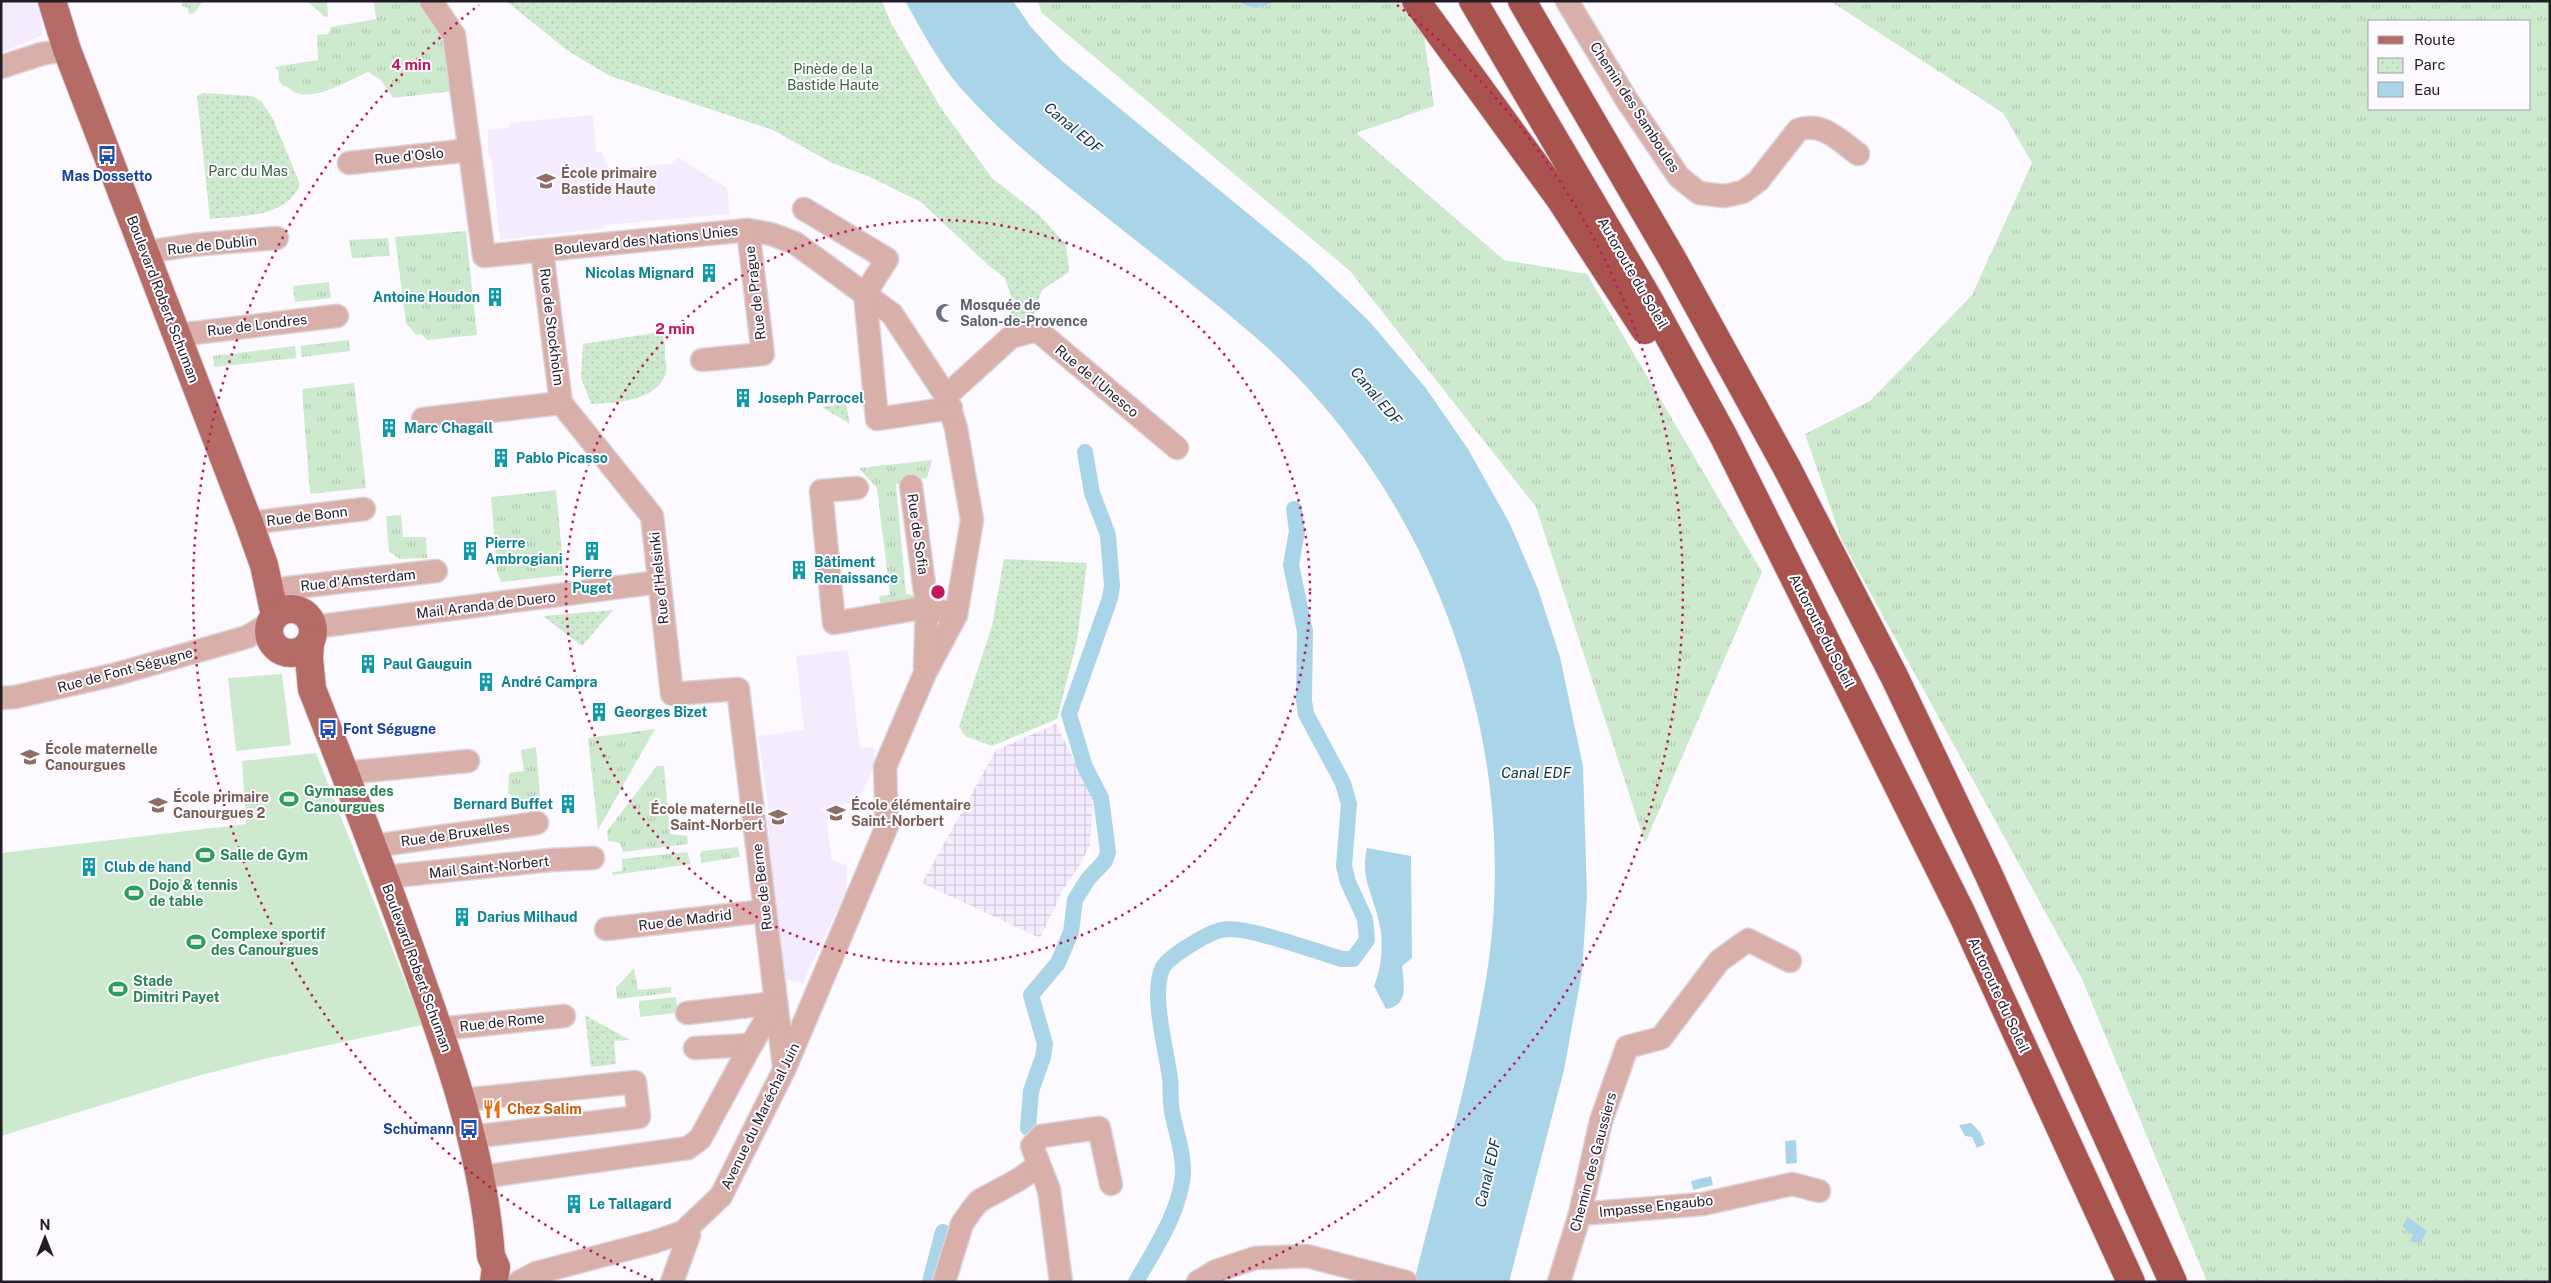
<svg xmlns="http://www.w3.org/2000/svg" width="2551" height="1283" viewBox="0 0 2551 1283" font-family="'Public Sans',sans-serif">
  <defs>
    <pattern id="industrial-grid" width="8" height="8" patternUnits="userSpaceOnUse" patternTransform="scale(1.25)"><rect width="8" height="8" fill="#f4ebfe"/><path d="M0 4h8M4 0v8" fill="none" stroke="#d1c9da"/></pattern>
    <pattern id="grass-tufts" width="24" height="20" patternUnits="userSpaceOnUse" patternTransform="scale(1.25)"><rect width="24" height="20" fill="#ceeace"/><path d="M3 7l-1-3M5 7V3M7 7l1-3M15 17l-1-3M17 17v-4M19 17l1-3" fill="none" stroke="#b1c8b1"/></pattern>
    <pattern id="park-dots" width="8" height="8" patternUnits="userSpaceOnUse" patternTransform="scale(1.25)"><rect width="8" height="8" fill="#ceeace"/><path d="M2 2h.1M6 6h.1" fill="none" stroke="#b1c8b1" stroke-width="1.8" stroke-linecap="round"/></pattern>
  </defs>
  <rect width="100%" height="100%" fill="#fdfaff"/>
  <g fill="#f4ebfe">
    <path d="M1 1H40L42 35 1 53Z"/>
    <path d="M593 115 596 152H602L609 170 676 163 675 158H679L727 188 730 214 604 225V228L500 240 491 155H488V130L509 128V123Z"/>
    <path d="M848 650 860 748 873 747 875 763 858 802 842 804 843 816 827 819 831 859 847 866 846 891 803 983 785 979 767 817 770 816 758 736 804 730 796 656Z"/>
  </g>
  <path fill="url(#industrial-grid)" d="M1056 724 1093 798 1090 844 1081 863 1064 888 1040 938 922 883 996 750Z"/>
  <g fill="url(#grass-tufts)" fill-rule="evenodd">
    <path d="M181 1H203L194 13 189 14 188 8 182 6Z"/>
    <path d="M307 1H327L328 17H325Z"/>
    <path d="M374 1H416L436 20 448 41 454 91 393 98 380 79 368 72C350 80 320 98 300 94 293 93 289 87 282 85L278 78 279 71 274 67 318 60 317 35 328 34 331 27 376 19Z"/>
    <path d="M1037 1H1419L1434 106 1356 133 1504 260 1587 274 1762 572 1645 843 1536 507 1350 271 1042 13Z"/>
    <path d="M1830 1H2550V1282H2207L2082 979 1842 541 1805 434 1870 401 1972 295 2032 163 2003 113ZM2370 21H2530V109H2370Z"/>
    <path d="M466 231 477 335 427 340 421 334 416 335 406 323 395 237Z"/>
    <path d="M388 238 390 256 352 258 349 240Z"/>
    <path d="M329 282 331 298 295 302 293 286Z"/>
    <path d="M349 340 350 351 302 357 300 346Z"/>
    <path d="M295 346 296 358 214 367 213 356Z"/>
    <path d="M354 383 366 488 310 494 302 389Z"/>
    <path d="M932 460 927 478 896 484 906 594 921 596 917 601 884 605 880 602 879 596 890 595 877 488 859 468Z"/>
    <path d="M556 490 564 575 501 582 497 572 491 497Z"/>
    <path d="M401 515 403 537H426L427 558 400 559 389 552 386 516Z"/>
    <path d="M655 729 598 830 588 738Z"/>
    <path d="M536 747 541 805 520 807 508 792 509 773 524 771 521 750Z"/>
    <path d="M657 766H664L670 834 687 836 688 844 623 852 620 843 608 841 607 831Z"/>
    <path d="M738 847 740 857 701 863 700 855 702 851Z"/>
    <path d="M687 852 691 864 613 875 612 872 622 871V859Z"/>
    <path d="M634 968 638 990 671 987V993L617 999 616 988Z"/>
    <path d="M676 997 679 1021H677L676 1013 640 1017 639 1001Z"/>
  </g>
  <g fill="url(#park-dots)">
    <path d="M506 1H882L891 23 941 108 992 178 1038 214 1066 244 1069 272 1042 290 1031 322 1016 324 1011 320V296L1005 278 988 265 921 202 870 177 830 162 773 130 610 76 568 51Z"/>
    <path d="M203 93 252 96 261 101 273 119 300 184C288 218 240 216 210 219L197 96Z"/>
    <path d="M661 332C666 340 665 348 665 358 666 363 667 369 666 373 657 402 614 403 591 404L581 378 583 344Z"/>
    <path d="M846 403 850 424 822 407Z"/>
    <path d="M1004 559 1087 563 1077 641 1057 719 992 746 965 736 959 726 992 626Z"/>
    <path d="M613 610 582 646 543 616Z"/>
    <path d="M585 1015 630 1040 614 1041 616 1064 591 1067Z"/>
  </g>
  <g fill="#ceeace">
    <path d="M282 674 291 745 236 751 228 678Z"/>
    <path d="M316 753 422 1025 264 1059 190 1078 1 1136V853L246 824 242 761Z"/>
  </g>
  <g fill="#aad5e8">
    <path d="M905 1H1013L1031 27 1062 61 1307 262 1369 321 1425 387 1468 449 1510 524 1538 589 1560 657 1583 766 1587 896 1582 972 1564 1070 1509 1282H1414C1439 1181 1469 1081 1486 979 1525 745 1433 490 1253 335 1197 287 1138 243 1081 197 1037 162 994 127 958 85 937 60 921 29 905 1Z"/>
    <path d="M1238 1H1272C1260 11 1250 9 1238 1Z"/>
    <path d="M1367 848 1411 856 1412 958 1402 966C1404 984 1409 1006 1386 1009L1374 986C1382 967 1384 943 1379 922 1373 893 1360 879 1367 848Z"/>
    <path d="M1971 1123 1980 1132 1985 1144 1977 1148 1972 1137 1965 1136 1959 1125Z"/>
    <path d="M1796 1140 1797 1163 1786 1164 1785 1141Z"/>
    <path d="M1711 1176 1713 1185 1693 1190 1691 1181Z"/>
    <path d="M2408 1217 2427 1231 2420 1244 2410 1241 2413 1235 2402 1226Z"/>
  </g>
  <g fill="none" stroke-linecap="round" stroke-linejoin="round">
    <g stroke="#aad5e8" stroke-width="16">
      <path d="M1028 1128 1031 1091 1043 1057 1045 1044 1031 995 1058 963 1071 932 1075 900 1088 879 1105 861 1108 852 1101 798 1085 767 1069 714 1110 598 1112 586 1108 535 1092 493 1085 452"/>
      <path d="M930 1282 943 1232"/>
      <path d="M1136 1282C1155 1248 1179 1214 1183 1175 1184 1153 1176 1133 1172 1112 1170 1100 1171 1089 1170 1078 1166 1048 1151 996 1162 969 1167 957 1208 933 1221 930 1244 924 1316 952 1342 959H1353L1367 940 1365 919 1348 882 1344 866 1349 804 1343 783 1306 714 1304 701 1305 631 1291 565 1297 531 1294 509"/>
    </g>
    <g stroke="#dad6dc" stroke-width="25">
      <g id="minor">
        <path d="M431 1 454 35 484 256 748 230 771 234 795 243 892 314 946 396 956 428 972 520 956 615 925 673 885 767 887 826 785 1068 721 1196 683 1232 654 1242 536 1273 519 1282"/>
        <path d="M1567 1 1628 102 1679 177 1699 193 1724 196 1743 192 1758 181 1798 130C1822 121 1840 141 1858 154"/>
        <path d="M1 67 41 54 67 50"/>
        <path d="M349 163 470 150"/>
        <path d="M804 209 887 259 865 294 877 419 951 408"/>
        <path d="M542 251 561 403"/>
        <path d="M147 252 192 245 277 238"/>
        <path d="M177 335 337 316"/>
        <path d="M702 360 763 354 748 230"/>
        <path d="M946 396 1011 337 1037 330 1177 448"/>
        <path d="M561 403 652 516 672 694 738 689 784 1067"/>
        <path d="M423 419 561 403"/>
        <path d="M911 486 927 607 925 667"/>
        <path d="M857 488 821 491 834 623 927 607 956 615"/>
        <path d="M249 523 364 509"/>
        <path d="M279 589 436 571"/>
        <path d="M313 627 659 582"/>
        <path d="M1 698 15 697 113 675 247 637 270 623"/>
        <path d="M344 773 468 761"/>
        <path d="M373 846 537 823"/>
        <path d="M384 877 551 860 593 858"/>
        <path d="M606 929 765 911"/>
        <path d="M687 1013 776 1003"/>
        <path d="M439 1029 564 1016"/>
        <path d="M695 1048 751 1045"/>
        <path d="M462 1100 635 1082 639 1117 471 1137"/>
        <path d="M481 1177 688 1148 700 1139 751 1045 776 1003"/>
        <path d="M1580 1214 1703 1204 1792 1184 1819 1191"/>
        <path d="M672 1282 689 1235"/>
        <path d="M944 1282 962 1224 971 1211 979 1201 1018 1180 1039 1165"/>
        <path d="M1061 1282 1049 1190 1032 1146 1041 1136 1099 1128 1111 1184"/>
        <path d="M1198 1282 1216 1271 1255 1258 1307 1256 1406 1282"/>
        <path d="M1559 1282 1580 1214 1601 1121 1627 1047 1661 1038 1719 961 1748 940 1790 961"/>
      </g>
    </g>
    <g stroke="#dad6dc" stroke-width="30">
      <g id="major">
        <path d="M52 1 67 50 249 523 264 565 275 616"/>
        <circle cx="291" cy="631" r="22"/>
        <path d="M310 644 309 658 312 689C350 786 388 884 422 982 454 1071 484 1161 491 1256L496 1267 494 1282"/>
      </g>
    </g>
    <g stroke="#dad6dc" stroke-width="30">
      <g id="highway">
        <path d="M1416 1 1560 199 1645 330"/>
        <path d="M1473 1 1648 298 1724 437 1962 914 2131 1282"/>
        <path d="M1522 1 1673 260 1787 468 1894 676 1988 873 2173 1282"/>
      </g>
    </g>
    <use href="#minor" stroke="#d9afaa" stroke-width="22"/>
    <use href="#major" stroke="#b66c66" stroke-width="28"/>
    <use href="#highway" stroke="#a8534e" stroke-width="28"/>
  </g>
  <g fill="none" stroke="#c2185b" stroke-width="2.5" stroke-dasharray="2.5 5">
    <circle cx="938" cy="592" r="372"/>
    <path d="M653 1280A745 745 0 0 1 479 5M1397 5A745 745 0 0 1 1223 1280"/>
  </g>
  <defs>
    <g id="bus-bare" transform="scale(1.5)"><path d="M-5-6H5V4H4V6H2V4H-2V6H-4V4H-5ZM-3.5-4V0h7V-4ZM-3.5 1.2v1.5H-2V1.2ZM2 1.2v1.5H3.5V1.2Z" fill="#1a4fb4" stroke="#fdfaff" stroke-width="2.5" paint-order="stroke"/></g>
    <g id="school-bare" transform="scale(1.5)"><path d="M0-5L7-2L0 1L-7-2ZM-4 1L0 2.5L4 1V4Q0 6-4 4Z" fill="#8d6e63" stroke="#fdfaff" stroke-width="2.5" paint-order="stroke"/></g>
    <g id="building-bare" transform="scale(1.5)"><path d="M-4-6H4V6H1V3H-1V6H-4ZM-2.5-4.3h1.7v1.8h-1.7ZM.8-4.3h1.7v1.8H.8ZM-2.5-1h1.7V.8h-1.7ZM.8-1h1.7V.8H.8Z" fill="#0f9aa8" stroke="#fdfaff" stroke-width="2.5" paint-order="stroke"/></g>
    <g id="mosque-bare" transform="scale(1.5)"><path d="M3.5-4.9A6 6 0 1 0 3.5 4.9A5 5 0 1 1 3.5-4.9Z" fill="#6b7280" stroke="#fdfaff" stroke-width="2.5" paint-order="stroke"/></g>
    <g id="stadium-bare" transform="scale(1.5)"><path d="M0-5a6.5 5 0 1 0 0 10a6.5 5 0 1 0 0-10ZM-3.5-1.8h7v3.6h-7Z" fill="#2e9e5b" stroke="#fdfaff" stroke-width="2.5" paint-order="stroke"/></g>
    <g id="restaurant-bare" transform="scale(1.5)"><path d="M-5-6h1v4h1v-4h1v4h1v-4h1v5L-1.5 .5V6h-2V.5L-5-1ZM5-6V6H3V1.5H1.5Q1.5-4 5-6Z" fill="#e8710a" stroke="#fdfaff" stroke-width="2.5" paint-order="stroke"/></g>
  </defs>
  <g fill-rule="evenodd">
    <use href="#bus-bare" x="107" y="155"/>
    <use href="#school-bare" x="546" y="181"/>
    <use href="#building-bare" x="709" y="273"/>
    <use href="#building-bare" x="495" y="297"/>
    <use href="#mosque-bare" x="945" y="313"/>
    <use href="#building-bare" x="743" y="398"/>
    <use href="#building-bare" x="389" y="428"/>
    <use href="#building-bare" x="501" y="458"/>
    <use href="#building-bare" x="470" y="551"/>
    <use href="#building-bare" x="592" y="551"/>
    <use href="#building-bare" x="799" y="570"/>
    <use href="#building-bare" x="368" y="664"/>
    <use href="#building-bare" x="486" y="682"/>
    <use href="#building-bare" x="599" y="712"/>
    <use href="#bus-bare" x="328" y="729"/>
    <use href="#school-bare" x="30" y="757"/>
    <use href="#stadium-bare" x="289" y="799"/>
    <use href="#building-bare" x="568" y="804"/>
    <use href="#school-bare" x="158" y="805"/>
    <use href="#school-bare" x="836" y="813"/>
    <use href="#school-bare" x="778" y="817"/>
    <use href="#stadium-bare" x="205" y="855"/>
    <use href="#building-bare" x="89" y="867"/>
    <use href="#stadium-bare" x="134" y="893"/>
    <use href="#building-bare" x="462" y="917"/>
    <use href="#stadium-bare" x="196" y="942"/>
    <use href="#stadium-bare" x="118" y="989"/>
    <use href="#restaurant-bare" x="492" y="1109"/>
    <use href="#bus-bare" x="469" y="1129"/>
    <use href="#building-bare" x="574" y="1204"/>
  </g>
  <g text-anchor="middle" stroke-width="4" stroke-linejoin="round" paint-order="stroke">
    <g font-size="14" fill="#38643a" stroke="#fdfaff">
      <text x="833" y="74">Pinède de la<tspan x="833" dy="16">Bastide Haute</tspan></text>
      <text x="248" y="176">Parc du Mas</text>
    </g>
    <g font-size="14" fill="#211c25" stroke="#fdfaff">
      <text transform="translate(1635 107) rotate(57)" y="5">Chemin des Samboules</text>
      <text transform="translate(409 156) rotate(-6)" y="5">Rue d'Oslo</text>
      <text transform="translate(646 240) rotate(-6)" y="5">Boulevard des Nations Unies</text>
      <text transform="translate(212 245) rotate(-6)" y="5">Rue de Dublin</text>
      <text transform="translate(1633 273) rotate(60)" y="5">Autoroute du Soleil</text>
      <text transform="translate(755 293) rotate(-97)" y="5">Rue de Prague</text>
      <text transform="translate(163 299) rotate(69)" y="5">Boulevard Robert Schuman</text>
      <text transform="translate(257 325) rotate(-7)" y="5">Rue de Londres</text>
      <text transform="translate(552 327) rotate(83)" y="5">Rue de Stockholm</text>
      <text transform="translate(1097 381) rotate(40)" y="5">Rue de l'Unesco</text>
      <text transform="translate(307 516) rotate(-7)" y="5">Rue de Bonn</text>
      <text transform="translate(918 534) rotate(82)" y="5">Rue de Sofia</text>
      <text transform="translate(659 578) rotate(-96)" y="5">Rue d'Helsinki</text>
      <text transform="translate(358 580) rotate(-6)" y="5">Rue d'Amsterdam</text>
      <text transform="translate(486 605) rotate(-7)" y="5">Mail Aranda de Duero</text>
      <text transform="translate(1822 631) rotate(63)" y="5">Autoroute du Soleil</text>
      <text transform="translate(125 670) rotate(-15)" y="5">Rue de Font Ségugne</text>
      <text transform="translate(455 834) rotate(-8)" y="5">Rue de Bruxelles</text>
      <text transform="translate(489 867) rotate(-6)" y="5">Mail Saint-Norbert</text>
      <text transform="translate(762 887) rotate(-97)" y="5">Rue de Berne</text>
      <text transform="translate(685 920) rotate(-7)" y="5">Rue de Madrid</text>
      <text transform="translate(417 968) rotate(70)" y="5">Boulevard Robert Schuman</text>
      <text transform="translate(1999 995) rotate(65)" y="5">Autoroute du Soleil</text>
      <text transform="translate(502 1022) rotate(-6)" y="5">Rue de Rome</text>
      <text transform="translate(760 1116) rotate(-64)" y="5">Avenue du Maréchal Juin</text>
      <text transform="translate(1593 1162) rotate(-75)" y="5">Chemin des Gaussiers</text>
      <text transform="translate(1656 1206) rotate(-6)" y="5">Impasse Engaubo</text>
    </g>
    <g font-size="14" font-weight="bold" fill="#785e54" stroke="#fdfaff" text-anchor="start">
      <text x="561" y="178">École primaire<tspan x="561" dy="16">Bastide Haute</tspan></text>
      <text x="45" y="754">École maternelle<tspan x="45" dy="16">Canourgues</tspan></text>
      <text x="173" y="802">École primaire<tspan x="173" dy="16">Canourgues 2</tspan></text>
      <text x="851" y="810">École élémentaire<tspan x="851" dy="16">Saint-Norbert</tspan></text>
      <text x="763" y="814" text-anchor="end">École maternelle<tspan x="763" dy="16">Saint-Norbert</tspan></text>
    </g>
    <g font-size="14" font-weight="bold" fill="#164399" stroke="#fdfaff">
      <text x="107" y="181">Mas Dossetto</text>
      <text x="343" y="734" text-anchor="start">Font Ségugne</text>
      <text x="454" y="1134" text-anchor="end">Schumann</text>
    </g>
    <g font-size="14" font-weight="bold" fill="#0d838f" stroke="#fdfaff" text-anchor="start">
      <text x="694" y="278" text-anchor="end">Nicolas Mignard</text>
      <text x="480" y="302" text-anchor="end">Antoine Houdon</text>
      <text x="758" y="403">Joseph Parrocel</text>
      <text x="404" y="433">Marc Chagall</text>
      <text x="516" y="463">Pablo Picasso</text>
      <text x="485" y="548">Pierre<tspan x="485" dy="16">Ambrogiani</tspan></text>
      <text x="814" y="567">Bâtiment<tspan x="814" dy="16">Renaissance</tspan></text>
      <text x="592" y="577" text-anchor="middle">Pierre<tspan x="592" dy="16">Puget</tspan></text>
      <text x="383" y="669">Paul Gauguin</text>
      <text x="501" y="687">André Campra</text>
      <text x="614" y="717">Georges Bizet</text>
      <text x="553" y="809" text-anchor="end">Bernard Buffet</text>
      <text x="104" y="872">Club de hand</text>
      <text x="477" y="922">Darius Milhaud</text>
      <text x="589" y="1209">Le Tallagard</text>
    </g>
    <g font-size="14" font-weight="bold" fill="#5b616d" stroke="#fdfaff" text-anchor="start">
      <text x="960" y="310">Mosquée de<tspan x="960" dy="16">Salon-de-Provence</tspan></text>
    </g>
    <g font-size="14" font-weight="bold" fill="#27864d" stroke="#fdfaff" text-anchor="start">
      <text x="304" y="796">Gymnase des<tspan x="304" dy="16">Canourgues</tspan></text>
      <text x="220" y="860">Salle de Gym</text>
      <text x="149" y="890">Dojo &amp; tennis<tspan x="149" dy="16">de table</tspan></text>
      <text x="211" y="939">Complexe sportif<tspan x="211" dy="16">des Canourgues</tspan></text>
      <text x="133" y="986">Stade<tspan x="133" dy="16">Dimitri Payet</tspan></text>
    </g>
    <g font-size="14" font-weight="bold" fill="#c56008" stroke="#fdfaff" text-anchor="start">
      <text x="507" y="1114">Chez Salim</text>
    </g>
    <g font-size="15" font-style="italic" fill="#0f3644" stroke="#fdfaff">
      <text transform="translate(1073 128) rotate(40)" y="5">Canal EDF</text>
      <text transform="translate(1376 396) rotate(50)" y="5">Canal EDF</text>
      <text x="1536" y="778">Canal EDF</text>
      <text transform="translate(1488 1173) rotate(-77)" y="5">Canal EDF</text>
    </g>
  </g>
  <circle cx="938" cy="592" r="8" fill="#c2185b" stroke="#fdfaff" stroke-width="2.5"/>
  <g font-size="15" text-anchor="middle" font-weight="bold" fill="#c2185b" stroke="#fdfaff" stroke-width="4" stroke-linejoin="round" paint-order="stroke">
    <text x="411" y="70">4 min</text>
    <text x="675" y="334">2 min</text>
  </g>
  <rect width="2551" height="1283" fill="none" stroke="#211c25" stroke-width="5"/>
  <rect x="2368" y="20" width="162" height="90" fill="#fdfaff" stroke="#a5a1a8"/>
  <rect x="2378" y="36" width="25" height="8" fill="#b66c66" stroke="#a5a1a8"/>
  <text x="2414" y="45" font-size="15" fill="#211c25">Route</text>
  <rect x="2378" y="58" width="25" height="15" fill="url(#park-dots)" stroke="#a5a1a8"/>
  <text x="2414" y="70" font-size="15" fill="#211c25">Parc</text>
  <rect x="2378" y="82" width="25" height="15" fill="#aad5e8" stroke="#a5a1a8"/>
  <text x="2414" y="95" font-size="15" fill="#211c25">Eau</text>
  <g transform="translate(45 1238)" stroke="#fdfaff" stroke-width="4" paint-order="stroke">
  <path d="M0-4L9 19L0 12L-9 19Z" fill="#211c25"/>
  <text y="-8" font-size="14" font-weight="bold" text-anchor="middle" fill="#211c25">N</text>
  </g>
</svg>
